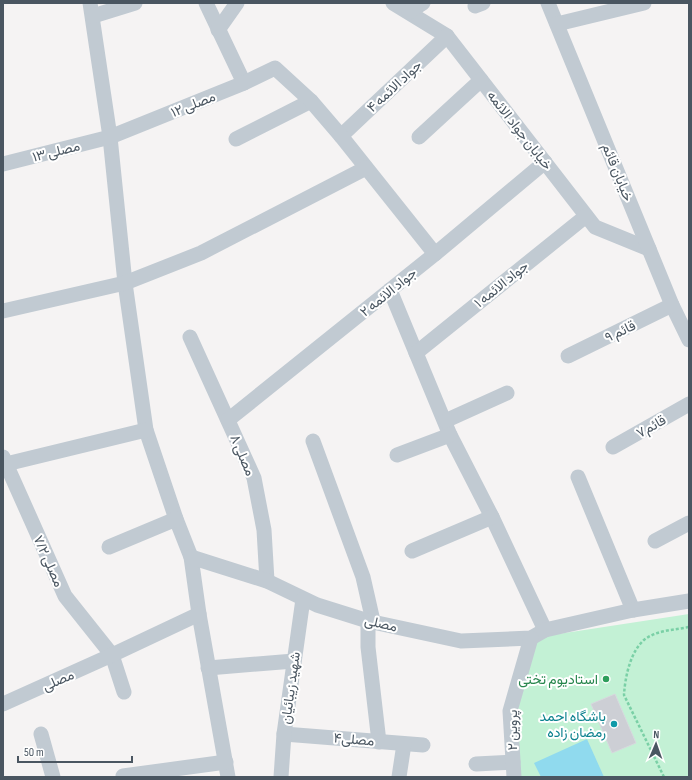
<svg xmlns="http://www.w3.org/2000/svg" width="692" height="780" viewBox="0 0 692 780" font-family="'Sofia Sans Condensed',Vazirmatn,sans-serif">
  <rect width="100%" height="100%" fill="#f5f3f3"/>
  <path fill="#c3f1d5" d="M689 614V777H518L513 720 532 638Z"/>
  <path fill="#90daee" d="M587 739 604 777H541L534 763Z"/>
  <path fill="#cdcfd5" stroke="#d7d9de" d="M615 694 636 743 612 753 591 704Z"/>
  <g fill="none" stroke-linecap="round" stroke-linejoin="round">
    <path stroke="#7ad0a6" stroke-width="2.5" stroke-dasharray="3 2" stroke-linecap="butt" d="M664 777 624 695C625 678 630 652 644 640 656 630 675 630 689 627"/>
    <g stroke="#c1cad2" stroke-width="15">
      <path d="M90 3 110 137 125 283 146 430 176 519 191 557 199 614 228 777"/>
      <path d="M206 3 244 83"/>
      <path d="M393 3 447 36 595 227 649 249"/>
      <path d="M548 3 672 305 689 340"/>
      <path d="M475 6 483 3"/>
      <path d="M409 12 423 3"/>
      <path d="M93 16 135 3"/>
      <path d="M557 24 644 3"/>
      <path d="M218 30 237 3"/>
      <path d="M341 136 447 36"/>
      <path d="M419 137 481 80"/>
      <path d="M236 139 311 101"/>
      <path d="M3 164 110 137 244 83 275 68 311 101 341 136 435 254"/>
      <path d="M390 290 450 435 492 517 545 630"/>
      <path d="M3 311 125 283 201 253 366 168"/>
      <path d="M190 337 254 478 264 530 267 581"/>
      <path d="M416 353 586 216"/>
      <path d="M568 356 672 305"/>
      <path d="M228 420 435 254 545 162"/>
      <path d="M445 421 507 393"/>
      <path d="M313 441 363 577 373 621"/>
      <path d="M613 447 689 404"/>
      <path d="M397 455 450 435"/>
      <path d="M3 457 65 596 112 655 124 692"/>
      <path d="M6 464 146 430"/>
      <path d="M578 477 633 610"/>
      <path d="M655 541 689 523"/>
      <path d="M109 547 176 519"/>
      <path d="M412 551 492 517"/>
      <path d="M191 557 267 581 317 605 368 621 461 641 531 638 545 630 633 610 689 601"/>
      <path d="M368 621V647L379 742"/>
      <path d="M208 668 294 661"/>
      <path d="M3 704 112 655 199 614"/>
      <path d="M41 734 53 777"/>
      <path d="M284 734 423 745"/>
      <path d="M476 764 513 762"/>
      <path d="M123 776 226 762"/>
      <path d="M281 777 284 734 303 599"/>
      <path d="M399 777 404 744"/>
      <path d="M514 777 510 711 531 638"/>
    </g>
  </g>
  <circle fill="#2e9e5b" stroke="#fff" stroke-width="1.5" cx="606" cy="679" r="4"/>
  <circle fill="#0f9aa8" stroke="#fff" stroke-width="1.5" cx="614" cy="724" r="4"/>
  <g text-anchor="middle" stroke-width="4" stroke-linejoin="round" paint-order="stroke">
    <g font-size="14" fill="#4a5661" stroke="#fff">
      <text transform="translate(394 86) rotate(-43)" y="5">جواد الائمه ۴</text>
      <text transform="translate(193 104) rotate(-22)" y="5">مصلی ۱۲</text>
      <text transform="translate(520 130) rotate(52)" y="5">خیابان جواد الائمه</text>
      <text transform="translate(56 151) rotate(-14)" y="5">مصلی ۱۳</text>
      <text transform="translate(618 172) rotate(68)" y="5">خیابان قائم</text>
      <text transform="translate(501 284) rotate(-39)" y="5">جواد الائمه ۱</text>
      <text transform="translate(388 292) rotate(-39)" y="5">جواد الائمه ۲</text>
      <text transform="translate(620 331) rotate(-26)" y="5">قائم ۹</text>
      <text transform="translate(651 426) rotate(-30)" y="5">قائم۷</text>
      <text transform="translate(243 455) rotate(67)" y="5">مصلی ۸</text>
      <text transform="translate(49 561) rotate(66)" y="5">مصلی ۷/۲</text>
      <text transform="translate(381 623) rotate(13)" y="5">مصلی</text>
      <text transform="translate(58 680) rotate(-24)" y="5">مصلی</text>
      <text transform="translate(290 688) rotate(-82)" y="5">شهید زیبائیان</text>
      <text transform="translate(512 730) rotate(-90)" y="5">پروین ۲</text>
      <text transform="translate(354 739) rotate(5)" y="5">مصلی۴</text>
    </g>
    <g font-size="14" fill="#27864d" stroke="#fff" text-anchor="end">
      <text x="598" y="684">استادیوم تختی</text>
    </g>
    <g font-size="14" fill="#0d838f" stroke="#fff" text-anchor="end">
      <text x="606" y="721">باشگاه احمد<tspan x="606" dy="16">رمضان زاده</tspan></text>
    </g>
  </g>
  <rect width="692" height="780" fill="none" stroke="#4a5661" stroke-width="8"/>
  <g transform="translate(656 744) rotate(2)" stroke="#ffffff" stroke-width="3" paint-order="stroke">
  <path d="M0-3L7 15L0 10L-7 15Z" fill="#4a5661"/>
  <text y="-6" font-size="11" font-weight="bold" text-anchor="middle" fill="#4a5661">N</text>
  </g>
  <path d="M18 756v6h114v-6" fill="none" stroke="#4a5661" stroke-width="2"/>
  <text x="24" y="756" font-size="12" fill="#4a5661" stroke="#ffffff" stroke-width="3" paint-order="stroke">50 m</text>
</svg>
